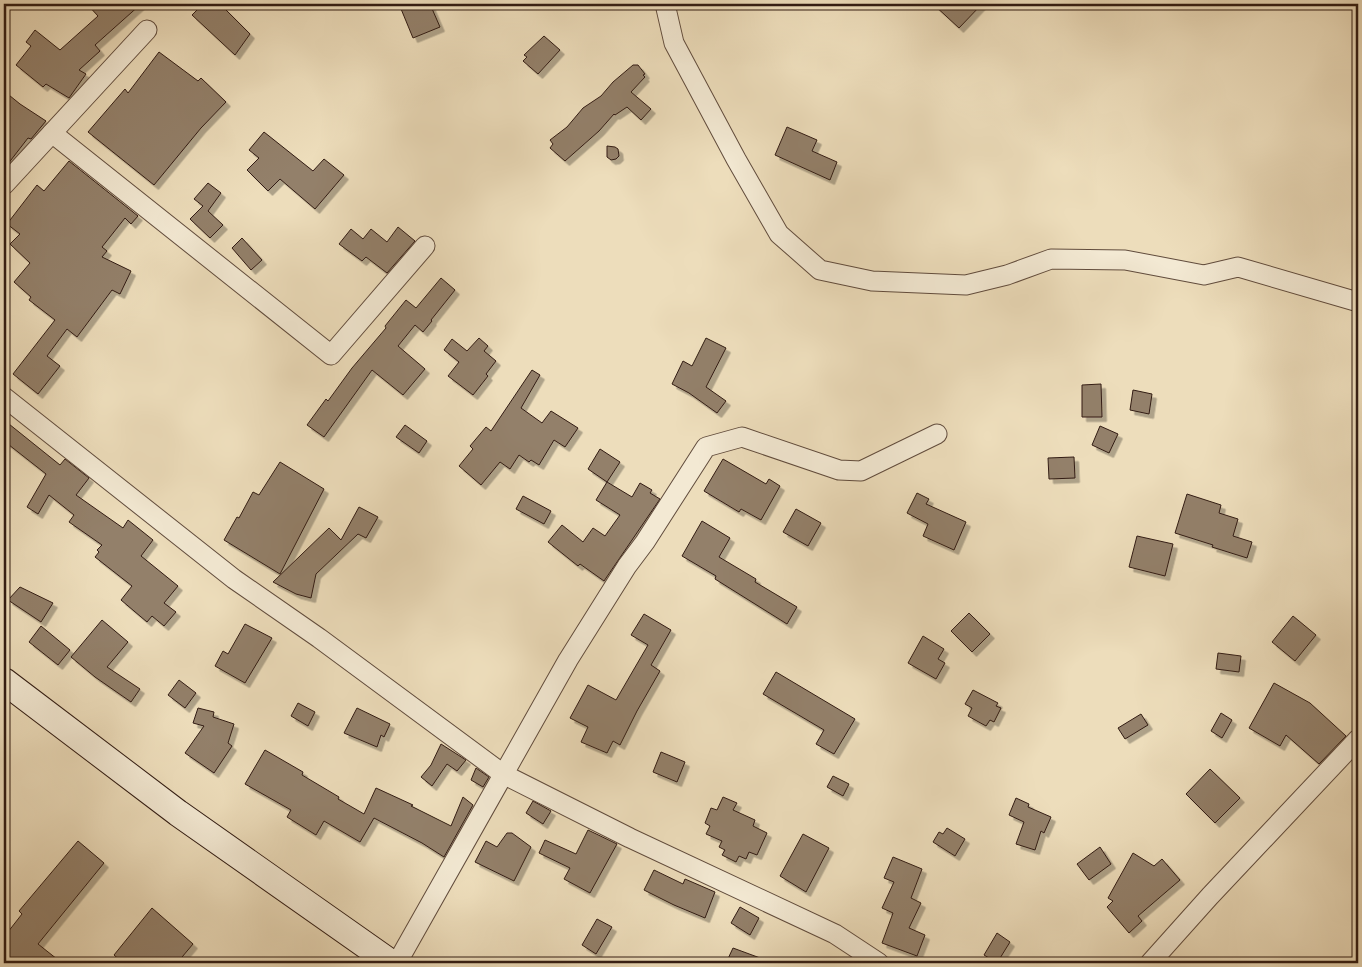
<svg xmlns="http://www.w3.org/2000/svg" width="1362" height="967" viewBox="0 0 1362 967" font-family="Vollkorn,serif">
  <defs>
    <filter id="shadow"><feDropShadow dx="4.5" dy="4.5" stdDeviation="0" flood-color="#0004"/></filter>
  </defs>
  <rect width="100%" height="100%" fill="#edddbb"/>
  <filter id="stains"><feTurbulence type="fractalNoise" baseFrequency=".004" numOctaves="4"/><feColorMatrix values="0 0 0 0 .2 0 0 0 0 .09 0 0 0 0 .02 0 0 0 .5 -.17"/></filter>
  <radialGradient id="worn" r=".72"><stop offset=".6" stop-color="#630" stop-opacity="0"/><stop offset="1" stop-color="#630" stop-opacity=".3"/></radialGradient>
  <g fill="#93806a" stroke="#321c13" filter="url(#shadow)">
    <path d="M87 4H141L95 45 100 51 79 70 86 74 69 98 46 84 43 87 16 65 31 46 26 42 35 30 60 50 98 16Z"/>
    <path d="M203 4H220L250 34 235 55 192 15Z"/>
    <path d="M399 4H430L440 27 413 38Z"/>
    <path d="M933 4H982L959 28Z"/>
    <path d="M544 36 560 50 538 74 523 61 527 57 524 55Z"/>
    <path d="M159 52 198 81 201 78 226 102 201 128 154 185 88 132 125 89 128 93Z"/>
    <path d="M633 65H638L645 74 643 75 645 77 631 92 651 109 641 120 627 107 615 115 614 114 599 131 565 161 550 148 553 144 550 140 567 127 583 108 601 96 613 82Z"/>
    <path d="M4 91 20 104 46 121 31 139 28 138 4 169Z"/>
    <path d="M787 127 817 140 812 151 837 162 830 180 775 155Z"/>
    <path d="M264 132 313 171 324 159 344 175 315 209 280 179 268 191 247 170 259 158 249 150Z"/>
    <path d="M607 146 615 147 618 149 619 156 616 159 611 160 607 157Z"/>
    <path d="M69 161 138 216 131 224 125 218 102 247 107 251 102 257 131 271 120 294 112 290 77 337 67 329 47 356 60 366 38 394 13 374 55 320 29 300 31 297 14 282 30 263 10 244 20 234 7 224 37 185 44 191Z"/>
    <path d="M208 183 221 193 208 211 223 225 210 238 190 219 203 206 194 199Z"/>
    <path d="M398 227 415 241 387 273 366 257 362 261 339 244 351 229 363 239 371 229 387 242Z"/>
    <path d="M242 238 262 260 251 270 232 248Z"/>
    <path d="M441 278 455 290 431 320 432 321 423 332 415 325 398 346 425 369 403 395 372 370 324 437 307 425 326 399 328 401 352 368 386 328 385 326 406 300 416 308Z"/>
    <path d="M479 338 488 346 484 351 496 361 486 374 488 376 473 395 448 376 459 362 444 350 452 339 467 351Z"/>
    <path d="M706 338 726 348 706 387 726 401 717 413 689 393 672 384 683 361 692 366Z"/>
    <path d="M532 370 540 375 521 408 542 423 551 411 578 428 565 447 554 440 539 465 531 460 529 462 519 455 510 469 500 462 481 485 459 466 473 449 470 446 486 427 491 431Z"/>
    <path d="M1101 384 1102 417H1082V385Z"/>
    <path d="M1133 390 1152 394 1149 414 1130 410Z"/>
    <path d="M4 420 60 465 65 459 89 478 76 495 123 528 128 520 153 540 141 556 178 586 164 603 176 612 164 626 152 616 147 622 121 600 132 586 95 557 99 552 97 550 102 545 69 522 74 515 49 495 38 514 27 507 46 474 4 441Z"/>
    <path d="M405 425 427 441 419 453 396 437Z"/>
    <path d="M1100 426 1118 434 1109 453 1092 445Z"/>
    <path d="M600 449 620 462 607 482 588 469Z"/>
    <path d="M1074 457 1075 478 1049 479 1048 458Z"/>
    <path d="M723 459 766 484 769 479 780 486 761 520 741 509 739 512 704 491Z"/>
    <path d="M280 462 324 489 280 574 224 540 237 517 239 518 253 492 259 495Z"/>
    <path d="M607 482 632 497 640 483 652 490 650 493 660 499 604 581 580 564 578 566 548 542 562 525 583 542 593 528 605 536 620 515 596 500Z"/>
    <path d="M917 493 929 499 926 504 966 522 954 550 923 536 928 524 907 513Z"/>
    <path d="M1187 494 1221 505 1219 513 1238 519 1233 536 1252 542 1247 558 1212 547 1213 545 1175 533Z"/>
    <path d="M523 496 551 511 544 524 516 509Z"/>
    <path d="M359 507 378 517 366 538 358 534 316 574 311 598 296 594 273 582 329 528 341 540Z"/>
    <path d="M796 509 821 523 808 546 783 532Z"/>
    <path d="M702 521 730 538 719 557 756 579 755 582 797 607 787 624 715 579 716 576 682 556Z"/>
    <path d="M1137 536 1173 544 1165 576 1129 567Z"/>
    <path d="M20 587 53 603 41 622 8 600Z"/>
    <path d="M969 613 990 634 972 652 951 631Z"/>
    <path d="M644 614 671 630 651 665 660 671 637 711 620 745 613 741 607 753 581 742 588 727 570 718 588 685 616 700 648 645 631 635Z"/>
    <path d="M1293 616 1316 635 1295 661 1272 642Z"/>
    <path d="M102 620 128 642 107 667 140 689 131 702 95 677 71 657Z"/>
    <path d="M245 624 272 638 245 683 215 666 223 651 228 654Z"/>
    <path d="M41 626 70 650 58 665 29 642Z"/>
    <path d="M923 636 944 649 938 659 945 663 936 679 908 663Z"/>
    <path d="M1218 653 1241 656 1239 672 1216 669Z"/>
    <path d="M776 672 855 719 834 754 816 744 824 730 763 694Z"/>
    <path d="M179 680 196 693 185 708 168 695Z"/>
    <path d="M1274 683 1310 703 1346 736 1319 764 1286 735 1280 746 1249 728Z"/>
    <path d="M973 690 998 703 996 706 1001 708 994 722 990 720 986 726 968 716 972 708 965 704Z"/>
    <path d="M298 703 315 712 308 726 291 716Z"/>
    <path d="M198 708 214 712 213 717 234 724 228 743 232 746 214 773 185 753 204 726 193 723Z"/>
    <path d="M357 708 390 724 384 737 381 735 377 747 344 733Z"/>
    <path d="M1221 713 1232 720 1222 738 1211 731Z"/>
    <path d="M1141 714 1148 725 1125 739 1118 728Z"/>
    <path d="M441 744 466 760 457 771 447 764 432 786 421 777 431 765Z"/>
    <path d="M265 750 303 772 302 775 339 797 338 799 364 814 376 788 413 805 411 806 451 826 463 797 473 805 444 857 422 843 374 818 360 842 324 821 316 835 287 817 291 810 245 784Z"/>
    <path d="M661 752 685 762 677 782 653 772Z"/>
    <path d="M476 768 489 777 483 787 471 780Z"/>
    <path d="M1210 769 1240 798 1215 823 1186 794Z"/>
    <path d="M833 776 849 784 843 796 827 787Z"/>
    <path d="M723 797 737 803 733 810 755 820 753 826 767 833 757 855 749 852 746 859 739 856 736 862 722 855 725 850 719 847 722 841 706 834 710 826 705 823 711 808 717 810Z"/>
    <path d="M1016 798 1029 804 1028 807 1051 817 1044 833 1041 831 1035 850 1016 844 1024 822 1009 815Z"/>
    <path d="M533 801 551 811 543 824 526 813Z"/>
    <path d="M947 828 965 839 955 856 933 842 939 832 943 834Z"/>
    <path d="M588 830 617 844 590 893 564 879 570 868 539 853 545 840 576 854Z"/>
    <path d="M507 833H512L531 847 514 881 475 862 486 841 497 847Z"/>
    <path d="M803 834 829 848 806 892 780 876Z"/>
    <path d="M78 841 104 863 38 944 62 963H4V937L22 914 19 911Z"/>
    <path d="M1100 847 1111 864 1089 880 1077 864Z"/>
    <path d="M1133 853 1154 866 1162 859 1180 880 1138 916 1142 921 1129 933 1107 907 1113 901 1108 898Z"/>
    <path d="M893 857 922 869 911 898 921 903 909 928 925 935 917 956 882 943 893 913 882 908 894 882 884 878Z"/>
    <path d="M654 870 683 884 685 879 715 892 705 918 674 905 644 890Z"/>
    <path d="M740 907 759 918 750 935 731 923Z"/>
    <path d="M152 908 193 944 177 963H123L114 955Z"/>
    <path d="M597 919 612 927 596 954 582 945Z"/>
    <path d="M997 933 1010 942 997 963 984 955Z"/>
    <path d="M733 948 771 962V963H726Z"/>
  </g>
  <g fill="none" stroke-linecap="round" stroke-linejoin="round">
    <g stroke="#614c3d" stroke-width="21">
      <g id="street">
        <path d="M665 4 674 43 736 159 779 234 820 270 872 281 966 285 1007 275 1051 259 1125 260 1204 275 1238 267 1358 302"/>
        <path d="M52 133 331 355 425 246"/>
        <path d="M4 185 147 30"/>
        <path d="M4 397 234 579 319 638 503 774 630 838 835 934 879 963"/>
        <path d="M397 963 568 660 627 566 645 542 706 447 742 437 839 470 861 471 937 434"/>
        <path d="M1150 963 1210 896 1358 739"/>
      </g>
    </g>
    <g stroke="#321c13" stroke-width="28">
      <path id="secondary" d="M4 681 178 813 391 963"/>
    </g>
    <use href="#street" stroke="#f3e9d3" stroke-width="19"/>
    <use href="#secondary" stroke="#f3e9d3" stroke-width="26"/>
  </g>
  <rect width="1362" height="967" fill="none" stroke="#edddbb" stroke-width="20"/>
  <rect x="5" y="5" width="1352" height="957" fill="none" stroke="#321c13" stroke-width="2.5"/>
  <rect x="10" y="10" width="1342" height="947" fill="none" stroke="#321c13"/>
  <rect width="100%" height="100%" filter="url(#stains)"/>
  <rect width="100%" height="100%" fill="url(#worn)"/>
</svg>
